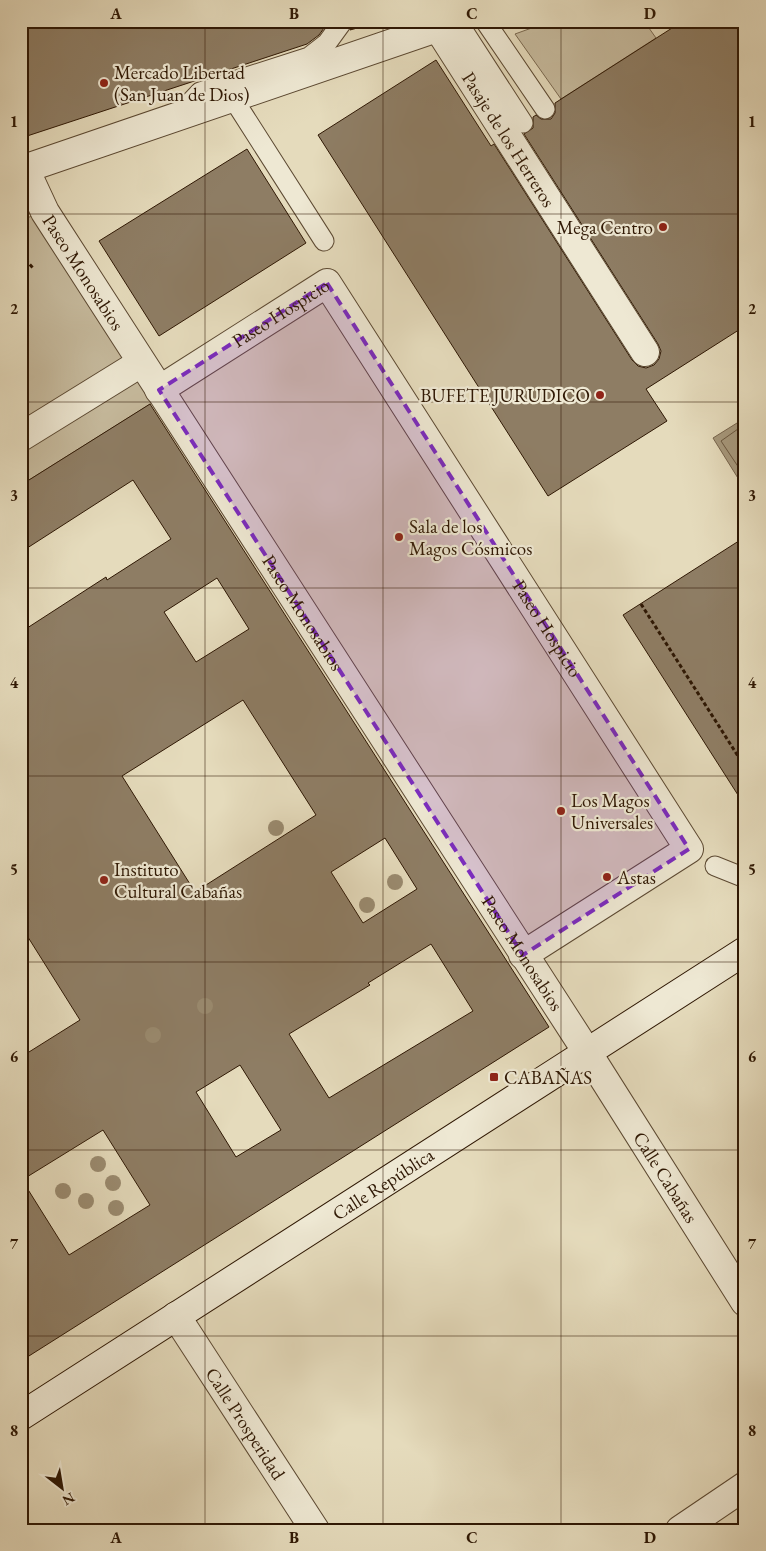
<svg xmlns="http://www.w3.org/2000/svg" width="766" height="1551" viewBox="0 0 766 1551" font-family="'EB Garamond',serif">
  <rect width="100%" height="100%" fill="#e5dbbc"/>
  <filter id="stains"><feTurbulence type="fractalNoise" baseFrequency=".004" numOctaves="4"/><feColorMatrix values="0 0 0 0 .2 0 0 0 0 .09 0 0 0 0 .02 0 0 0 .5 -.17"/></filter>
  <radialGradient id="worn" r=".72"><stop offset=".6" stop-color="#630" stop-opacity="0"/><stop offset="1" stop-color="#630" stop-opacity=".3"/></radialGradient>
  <g fill="#c6ba9d" stroke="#7a6950">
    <path d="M551 21H644L656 38 561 99 515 34Z"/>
    <path d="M35 215 152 403 21 485V220Z"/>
  </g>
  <path fill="#a7997d" stroke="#77654d" d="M745 418V481L741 483 713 438Z"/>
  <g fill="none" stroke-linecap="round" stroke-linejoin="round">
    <path stroke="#6b5840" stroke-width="1" d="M745 424 721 441 745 477"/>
  </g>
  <g fill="#8e7d64" stroke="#2f1804" fill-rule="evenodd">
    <path d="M21 21H329L319 35 307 44 21 138Z"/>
    <path d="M354 21H360L361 27 350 30Z"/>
    <path d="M683 21H745V326L646 389 667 421 548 496 318 135 436 60 491 146 494 144 632 360 638 366 646 368 654 365 659 359 661 351 658 344 524 134 533 128V117L536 115 541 119H551L555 113V103Z"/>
    <path d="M247 149 306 243 159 336 99 241Z"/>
    <path d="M150 404 549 1027 21 1361V1057L80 1020 21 926V632L106 577 107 580 171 539 133 480 21 552V485ZM217 578 249 629 196 662 164 612ZM243 700 316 815 195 892 122 776ZM385 838 417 889 363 923 331 872ZM431 944 473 1011 329 1098 289 1034 370 985 368 983ZM240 1065 281 1130 236 1157 196 1092ZM103 1130 150 1205 69 1255 22 1180Z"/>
    <path d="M745 537V806L623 615Z"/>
  </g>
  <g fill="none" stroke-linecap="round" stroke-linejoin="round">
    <g stroke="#5c4932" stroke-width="21">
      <g id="lane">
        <path d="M457 21 523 123"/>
        <path d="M485 21 545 109"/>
        <path d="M232 97 324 241"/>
        <path d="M179 114 200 92 309 57 327 43 343 21"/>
        <path d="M715 866 745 878"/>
      </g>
    </g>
    <g stroke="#5c4932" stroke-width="30">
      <g id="street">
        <path id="s1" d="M438 28 645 352"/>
        <path id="s2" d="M25 169 45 212 587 1052 745 1302"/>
        <path d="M21 170 457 21"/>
        <path id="s3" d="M159 390 327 283 689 849 523 955"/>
        <path d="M21 437 131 369"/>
        <path id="s4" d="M176 1316 315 1530"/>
        <path d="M680 1530 745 1486"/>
      </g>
    </g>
    <g stroke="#2f1804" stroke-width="30">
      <g id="secondary">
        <path id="s5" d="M21 1416 745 951"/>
      </g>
    </g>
    <g stroke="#2f1804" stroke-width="3" stroke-dasharray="4 2.5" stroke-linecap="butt">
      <path d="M21 255 33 268"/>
      <path d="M641 604 745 767"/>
    </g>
    <use href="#lane" stroke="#eee8d3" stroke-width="19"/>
    <use href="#street" stroke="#eee8d3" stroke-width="28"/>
    <use href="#secondary" stroke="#eee8d3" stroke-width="28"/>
  </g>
  <g fill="#9a8b70">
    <circle cx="276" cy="828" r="8"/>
    <circle cx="395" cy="882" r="8"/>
    <circle cx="367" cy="905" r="8"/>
    <circle cx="205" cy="1006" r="8"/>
    <circle cx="153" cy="1035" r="8"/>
    <circle cx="98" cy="1164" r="8"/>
    <circle cx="113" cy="1183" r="8"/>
    <circle cx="63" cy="1191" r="8"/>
    <circle cx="86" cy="1201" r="8"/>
    <circle cx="116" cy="1208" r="8"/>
  </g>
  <path fill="#7b2cbf" fill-opacity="0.2" stroke="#7b2cbf" stroke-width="4" stroke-dasharray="10 6" stroke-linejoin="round" d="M327 283 689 849 523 955 159 390Z"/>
  <path fill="none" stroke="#2f1804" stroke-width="1" stroke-opacity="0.55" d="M205 21V1530M383 21V1530M561 21V1530M21 214H745M21 402H745M21 588H745M21 776H745M21 962H745M21 1150H745M21 1336H745"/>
  <g fill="#8f2418" stroke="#eee8d3" stroke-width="2">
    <circle cx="104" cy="83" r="5"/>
    <circle cx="663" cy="227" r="5"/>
    <circle cx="600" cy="395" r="5"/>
    <circle cx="399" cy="537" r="5"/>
    <circle cx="561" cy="811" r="5"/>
    <circle cx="607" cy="877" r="5"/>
    <circle cx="104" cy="880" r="5"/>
    <rect x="489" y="1072" width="10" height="10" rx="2.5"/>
  </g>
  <g text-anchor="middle" stroke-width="4.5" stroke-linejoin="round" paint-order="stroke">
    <g font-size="19" fill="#2f1804" stroke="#eee8d3" text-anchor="start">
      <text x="114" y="79">Mercado Libertad<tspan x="114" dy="22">(San Juan de Dios)</tspan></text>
      <text x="653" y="234" text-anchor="end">Mega Centro</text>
      <text x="590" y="402" text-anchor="end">BUFETE JURUDICO</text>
      <text x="409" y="533">Sala de los<tspan x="409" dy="22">Magos Cósmicos</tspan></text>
      <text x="571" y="807">Los Magos<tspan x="571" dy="22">Universales</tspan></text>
      <text x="114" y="876">Instituto<tspan x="114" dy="22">Cultural Cabañas</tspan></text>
      <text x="617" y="884">Astas</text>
      <text x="504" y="1084">CABAÑAS</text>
    </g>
    <g font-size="19" fill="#2f1804" stroke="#eee8d3">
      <text dy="7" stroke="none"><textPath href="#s1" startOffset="132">Pasaje de los Herreros</textPath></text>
      <text dy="7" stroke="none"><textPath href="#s2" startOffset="119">Paseo Monosabios</textPath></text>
      <text dy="7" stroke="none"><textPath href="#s3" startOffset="144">Paseo Hospicio</textPath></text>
      <text dy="7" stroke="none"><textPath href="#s2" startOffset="524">Paseo Monosabios</textPath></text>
      <text dy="7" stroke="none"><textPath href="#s3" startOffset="609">Paseo Hospicio</textPath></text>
      <text dy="7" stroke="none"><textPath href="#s2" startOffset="929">Paseo Monosabios</textPath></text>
      <text dy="7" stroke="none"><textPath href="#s2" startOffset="1195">Calle Cabañas</textPath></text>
      <text dy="7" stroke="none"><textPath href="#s5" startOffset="430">Calle República</textPath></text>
      <text dy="7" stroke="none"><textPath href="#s4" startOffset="128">Calle Prosperidad</textPath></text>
    </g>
  </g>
  <rect width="766" height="1551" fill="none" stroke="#e5dbbc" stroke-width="55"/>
  <g transform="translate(62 1488) rotate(149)" stroke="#eee8d3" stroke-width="4" paint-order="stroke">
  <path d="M0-4L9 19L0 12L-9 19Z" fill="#2f1804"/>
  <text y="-8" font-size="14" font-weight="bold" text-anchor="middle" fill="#2f1804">N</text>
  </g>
  <rect x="28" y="28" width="710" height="1496" fill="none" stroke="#2f1804" stroke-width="2"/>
  <g font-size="16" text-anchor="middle" font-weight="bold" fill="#2f1804">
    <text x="116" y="19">A</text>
    <text x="294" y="19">B</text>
    <text x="472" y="19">C</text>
    <text x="650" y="19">D</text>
    <text x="14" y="127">1</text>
    <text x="752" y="127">1</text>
    <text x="14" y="314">2</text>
    <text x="752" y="314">2</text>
    <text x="14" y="501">3</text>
    <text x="752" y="501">3</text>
    <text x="14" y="688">4</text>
    <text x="752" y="688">4</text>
    <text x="14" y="875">5</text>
    <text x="752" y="875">5</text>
    <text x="14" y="1062">6</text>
    <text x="752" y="1062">6</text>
    <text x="14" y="1249">7</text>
    <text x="752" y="1249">7</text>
    <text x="14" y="1436">8</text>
    <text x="752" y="1436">8</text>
    <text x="116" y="1543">A</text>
    <text x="294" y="1543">B</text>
    <text x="472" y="1543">C</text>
    <text x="650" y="1543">D</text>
  </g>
  <rect width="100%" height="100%" filter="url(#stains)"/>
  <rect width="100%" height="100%" fill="url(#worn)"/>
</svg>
